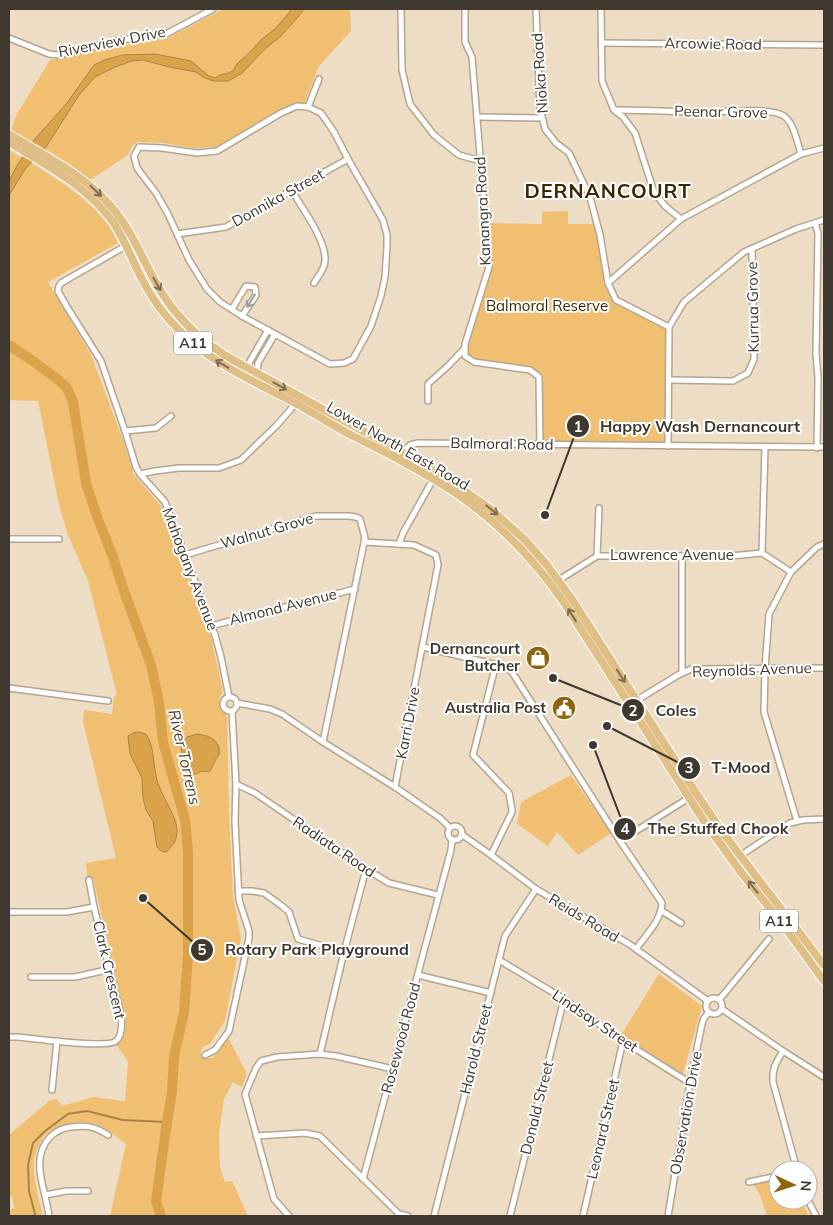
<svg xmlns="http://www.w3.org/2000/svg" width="833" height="1225" viewBox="0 0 833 1225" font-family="Mulish,sans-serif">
  <rect width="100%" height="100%" fill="#edddc5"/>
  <g fill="#f1bf72">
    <path d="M223 9H350L351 31 319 66 305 102 296 103 280 109 216 147 195 148 164 143 138 142 132 146 128 155 90 180 54 155 11 130 17 114 50 60 106 48 168 38Z"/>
    <path d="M9 150C44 171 80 190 106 222 111 228 114 236 118 243L48 282 91 355 123 440 134 475 161 506 211 637 223 691 219 699V707L224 711 227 717 229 811 233 897 241 938 225 1021 210 1044 203 1047 200 1053 204 1058H213L227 1035 247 1074 242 1087 233 1082 224 1099 219 1134 220 1168 225 1182 232 1181 248 1216H110L126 1144C117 1137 104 1126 93 1123 79 1120 56 1124 45 1135 42 1138 36 1151 35 1155 30 1169 40 1201 43 1216H9V1210L14 1208 13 1199 9 1195V1135L49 1101 57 1099 62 1106 93 1097 125 1101 128 1061 117 1046C128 1034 126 1027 124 1012L93 878 87 876 86 863 116 858 83 722 84 710 112 714 114 696 117 695 88 581 68 535 59 505 38 401 9 400Z"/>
    <path d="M568 211V224H597L608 283 616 300 669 327 668 446 540 445 539 377 530 370 474 362 465 356V344L489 267 486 223 542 224V212Z"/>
    <path d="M571 775 611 833 578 855 557 832 548 846 517 824 521 802Z"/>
    <path d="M659 974 702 1006 683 1074 621 1035Z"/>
    <path d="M778 1178V1200H801L809 1216H767L761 1197 753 1184Z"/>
  </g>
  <g fill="#d8a34b" stroke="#aa8343">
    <path d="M292 9H304L298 17 281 36 265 49 242 73 228 81H213L203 77 196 72 169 67 143 60 132 61 115 67 95 77 79 95 55 133 46 147 26 168 9 195V181L18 164 34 140 67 103 94 65 104 60 122 55 155 54 191 61 209 76 215 78 220 75 228 73 233 71 237 64 250 52 261 40 276 28Z"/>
    <path d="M138 732 146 734C156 749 152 769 159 786 163 798 176 816 177 829 178 839 173 846 166 852L161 851 157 847 153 821 146 810 143 798 142 778 130 754 128 736 133 733Z"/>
    <path d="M197 734C208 735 221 740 219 754 218 759 217 756 215 761 212 765 213 768 209 772L202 771 190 776 187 774 181 750 182 741 187 737Z"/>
  </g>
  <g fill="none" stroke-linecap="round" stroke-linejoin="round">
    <path stroke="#aa8343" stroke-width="2" d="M34 1216 35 1214 29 1191 28 1165 33 1143 45 1131 68 1114 87 1111 123 1120 167 1122"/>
    <path stroke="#d8a34b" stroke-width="10" d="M9 345 30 359 56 378 67 388 73 402 86 483 98 519 113 557 124 591 151 665 159 702 163 742 185 820 188 852V954L184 1013 174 1056 172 1092 167 1122 156 1201 161 1216"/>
    <g stroke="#b4a58e" stroke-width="8">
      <g id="minor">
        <path d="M401 9 402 70 410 104 434 135 459 155 481 161"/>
        <path d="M465 9V42L472 57 489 267 465 344V356L474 362 530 370 539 377 540 445"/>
        <path d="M536 9 540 108 545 129 556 143 569 153 590 197 600 235 608 283 616 300 669 327"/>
        <path d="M601 9 602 81 614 110 623 117 635 133 654 192 665 206 681 219"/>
        <path d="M9 38 49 54 59 55 115 41 168 33 213 9"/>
        <path d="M601 43 824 45"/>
        <path d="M297 106 308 107 321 113 334 132 348 159 383 220 387 235V247L385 277 381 296 371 326 353 359 344 363 330 364 242 316 220 302 207 289 189 260 168 214 156 193 137 168 134 156 139 147 162 148 197 153 217 151 281 113Z"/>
        <path d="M308 107 319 79"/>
        <path d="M615 110C645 110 676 112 707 112 725 112 771 107 784 116 794 123 797 142 801 154"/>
        <path d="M477 117 542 118"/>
        <path d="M292 191C302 208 331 246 324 266 322 272 317 278 314 283"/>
        <path d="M815 223 818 233 816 353 818 378 817 448"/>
        <path d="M177 234 226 227 348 159"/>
        <path d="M129 244 61 283 59 286 58 291 67 307 101 361 125 431 136 467 140 474 165 502 215 635 221 657 229 697"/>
        <path d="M608 283 681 219 801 154 824 148"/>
        <path d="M232 309 246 286 255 287 256 295 242 316"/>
        <path d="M257 373 258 363 275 334"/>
        <path d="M248 378 246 368 268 330"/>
        <path d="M669 380 733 381 748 373 754 359 752 249"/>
        <path d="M428 401V384L449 365 465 348"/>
        <path d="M125 431 156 428 171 416"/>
        <path d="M668 446 669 327 684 302 744 252 796 229 824 220"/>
        <path d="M765 447 762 553 791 572"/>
        <path d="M401 454 410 445 418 443 824 447"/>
        <path d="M140 474 155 471 179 468H219L241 460 277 425 297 402"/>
        <path d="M9 539H59"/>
        <path d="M364 542 414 545 436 555 438 565 395 787"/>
        <path d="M399 544 403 533 435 476"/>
        <path d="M185 555 316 516H348L356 517 360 519 365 538 323 742"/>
        <path d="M597 556 599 508"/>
        <path d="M682 556V673"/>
        <path d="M559 580 597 556H731L762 553"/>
        <path d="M211 626 355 589"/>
        <path d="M423 647 505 667 512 672 620 841 662 903C661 921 646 935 636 949"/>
        <path d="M9 688 108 701"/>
        <circle cx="230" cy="704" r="7"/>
        <path d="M237 703 270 709 282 714 323 742 395 787 440 818 450 828"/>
        <path d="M629 705 678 675 691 669 824 668"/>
        <path d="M236 784 255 793 366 869 389 883 438 895"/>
        <path d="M797 821 764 712 765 669 769 614 791 572 817 547 824 544"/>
        <circle cx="455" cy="833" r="7"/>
        <path d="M461 835 464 836 491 855 536 889 629 944 708 1001"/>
        <path d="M620 841 692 796"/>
        <path d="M491 855 512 812V810L509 793 473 755 496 664"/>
        <path d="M738 857 790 823 803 820 824 819"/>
        <path d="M238 891H252L264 893 282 906 289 912 298 939 344 952"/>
        <path d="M662 911 681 923"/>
        <path d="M9 912H67L94 907"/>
        <path d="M499 960 564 999 623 1041 690 1083"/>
        <path d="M418 975 491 993"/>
        <path d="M31 977H75L111 969"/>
        <circle cx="714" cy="1006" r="8"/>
        <path d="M719 1000 769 939"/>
        <path d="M722 1009 783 1051 824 1077"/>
        <path d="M9 1037H17C33 1038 107 1049 116 1041 123 1035 122 1023 121 1015L94 907 89 880"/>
        <path d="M783 1051C776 1063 772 1068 773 1082L797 1170"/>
        <path d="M320 1054 344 952 366 869"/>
        <path d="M205 1055 215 1050 229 1031 249 938V931L239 900 235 821 236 784 232 711"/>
        <path d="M52 1090 57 1041"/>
        <path d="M256 1136 305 1133 320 1136 399 1214 408 1216"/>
        <path d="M363 1179 451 850 452 839"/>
        <path d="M749 1182 778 1176"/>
        <path d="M45 1195 66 1191H88"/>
        <path d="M808 1200 816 1216"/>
        <path d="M49 1216C46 1190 29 1159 50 1137 56 1131 63 1128 71 1127 87 1125 94 1126 108 1135"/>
        <path d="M289 1216 274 1199 245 1094 256 1068 261 1061 277 1057 320 1054 336 1056 393 1069"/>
        <path d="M434 1216 505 936 536 889"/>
        <path d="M510 1216 564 999"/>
        <path d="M583 1216 623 1041"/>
        <path d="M668 1216 690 1083 702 1024 704 1018 709 1012"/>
      </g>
    </g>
    <g stroke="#fff" stroke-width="10">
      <g id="primary">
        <path d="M9 134C46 157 86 175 114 210 132 232 142 258 156 283 174 316 200 341 233 360L418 461 452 482 493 511 525 540 547 565 571 598 696 793 723 833 824 965"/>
        <path d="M9 142C47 166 85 184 113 222 125 240 132 260 142 279 154 303 171 324 191 341 221 368 260 384 295 403 314 413 332 425 351 435 387 453 423 471 457 494 499 523 534 559 563 601L704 821 740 871 784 926 824 981"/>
      </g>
    </g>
    <use href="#minor" stroke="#fff" stroke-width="5"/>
    <use href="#primary" stroke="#e0bf86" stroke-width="8"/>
  </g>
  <defs><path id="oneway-shaft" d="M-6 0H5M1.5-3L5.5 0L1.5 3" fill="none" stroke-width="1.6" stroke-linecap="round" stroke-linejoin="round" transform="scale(1.25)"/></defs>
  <g stroke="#7f6e52">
    <use href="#oneway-shaft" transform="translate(96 191) rotate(43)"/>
    <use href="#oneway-shaft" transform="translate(157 284) rotate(61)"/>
    <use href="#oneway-shaft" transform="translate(222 364) rotate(-149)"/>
    <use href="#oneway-shaft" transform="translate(280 386) rotate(29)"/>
    <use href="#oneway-shaft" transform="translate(492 510) rotate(39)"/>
    <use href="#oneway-shaft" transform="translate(572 615) rotate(-122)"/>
    <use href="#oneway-shaft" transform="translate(621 676) rotate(57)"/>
    <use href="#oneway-shaft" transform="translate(753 887) rotate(-128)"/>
  </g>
  <use stroke="#9e9c97" href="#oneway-shaft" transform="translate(251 301) rotate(121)"/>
  <defs>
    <g id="shop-disc" transform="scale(1.25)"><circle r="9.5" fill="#90640d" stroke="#fff"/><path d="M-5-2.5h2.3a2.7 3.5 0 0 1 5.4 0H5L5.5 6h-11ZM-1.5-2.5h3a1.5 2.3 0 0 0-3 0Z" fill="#fff"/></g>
    <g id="civic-disc" transform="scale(1.25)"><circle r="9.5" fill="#90640d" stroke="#fff"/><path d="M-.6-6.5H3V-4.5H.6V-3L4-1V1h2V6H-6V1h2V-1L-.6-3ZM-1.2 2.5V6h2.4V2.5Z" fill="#fff"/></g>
  </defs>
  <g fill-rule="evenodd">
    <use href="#shop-disc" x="538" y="658"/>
    <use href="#civic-disc" x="564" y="708"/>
  </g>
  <g text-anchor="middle" stroke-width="4" stroke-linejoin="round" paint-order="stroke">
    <g fill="#fff" stroke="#78746d" stroke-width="1">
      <rect x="174" y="331.5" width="38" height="23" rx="4"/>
      <rect x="760" y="909.5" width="38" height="23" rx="4"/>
    </g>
    <g font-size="14" font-weight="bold" fill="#3e382f">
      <text x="193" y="348">A11</text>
      <text x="779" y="926">A11</text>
    </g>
    <g font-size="15" fill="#3e382f" stroke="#fff">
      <text transform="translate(112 42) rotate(-11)" y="5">Riverview Drive</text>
      <text transform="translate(713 44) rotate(1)" y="5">Arcowie Road</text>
      <text transform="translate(540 73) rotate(-94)" y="5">Nioka Road</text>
      <text transform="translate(721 112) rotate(1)" y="5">Peenar Grove</text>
      <text transform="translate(278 198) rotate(-29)" y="5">Donnika Street</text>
      <text transform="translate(483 211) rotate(-93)" y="5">Kanangra Road</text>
      <text transform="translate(753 307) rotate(-91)" y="5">Kurrua Grove</text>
      <text transform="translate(502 444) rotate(1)" y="5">Balmoral Road</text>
      <text transform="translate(398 446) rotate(30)" y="5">Lower North East Road</text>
      <text transform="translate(267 531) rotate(-16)" y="5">Walnut Grove</text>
      <text x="672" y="560">Lawrence Avenue</text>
      <text transform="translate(190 569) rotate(69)" y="5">Mahogany Avenue</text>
      <text transform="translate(283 607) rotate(-14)" y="5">Almond Avenue</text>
      <text transform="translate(752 670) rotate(-2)" y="5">Reynolds Avenue</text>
      <text transform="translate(408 723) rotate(-79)" y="5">Karri Drive</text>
      <text transform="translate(334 847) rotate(34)" y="5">Radiata Road</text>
      <text transform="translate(584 918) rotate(31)" y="5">Reids Road</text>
      <text transform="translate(109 970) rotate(77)" y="5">Clark Crescent</text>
      <text transform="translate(595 1021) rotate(34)" y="5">Lindsay Street</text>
      <text transform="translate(401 1038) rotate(-75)" y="5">Rosewood Road</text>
      <text transform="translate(476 1049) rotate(-76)" y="5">Harold Street</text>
      <text transform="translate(537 1108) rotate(-76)" y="5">Donald Street</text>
      <text transform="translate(686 1113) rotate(-80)" y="5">Observation Drive</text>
      <text transform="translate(603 1129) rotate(-77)" y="5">Leonard Street</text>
    </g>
    <g font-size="15" fill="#3e2902" stroke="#fff">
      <text x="547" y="311">Balmoral Reserve</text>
    </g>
    <g font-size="15" font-weight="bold" fill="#3e382f" stroke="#fff" text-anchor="end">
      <text x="520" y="654">Dernancourt<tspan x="520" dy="17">Butcher</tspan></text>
      <text x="546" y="713">Australia Post</text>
    </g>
    <g font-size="16" font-style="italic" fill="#553f1a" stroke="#fff">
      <text transform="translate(185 757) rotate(77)" y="6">River Torrens</text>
    </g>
    <g font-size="20" font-weight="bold" letter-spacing="1" fill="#3b2600" stroke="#fff">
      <text x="608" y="198">DERNANCOURT</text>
    </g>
  </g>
  <path fill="none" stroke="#3e382f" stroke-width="2" d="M545 515L578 426M553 678L633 710M607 726L689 768M593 745L625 829M143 898L202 950"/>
  <g fill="#3e382f" stroke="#fff" stroke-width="2">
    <circle cx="545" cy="515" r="5"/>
    <circle cx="553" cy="678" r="5"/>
    <circle cx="607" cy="726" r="5"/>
    <circle cx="593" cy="745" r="5"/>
    <circle cx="143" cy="898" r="5"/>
    <circle cx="578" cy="426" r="12"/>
    <circle cx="633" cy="710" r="12"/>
    <circle cx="689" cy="768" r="12"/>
    <circle cx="625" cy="829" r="12"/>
    <circle cx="202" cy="950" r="12"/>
  </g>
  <g font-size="15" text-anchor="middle" font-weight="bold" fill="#fff">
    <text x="578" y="432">1</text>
    <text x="633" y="716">2</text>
    <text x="689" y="773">3</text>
    <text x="625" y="834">4</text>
    <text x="202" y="955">5</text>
  </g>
  <g font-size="16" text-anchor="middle" font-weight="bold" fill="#3e382f" stroke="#fff" stroke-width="4" stroke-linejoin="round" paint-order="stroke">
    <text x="700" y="432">Happy Wash Dernancourt</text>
    <text x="676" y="716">Coles</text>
    <text x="741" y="773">T-Mood</text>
    <text x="718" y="834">The Stuffed Chook</text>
    <text x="317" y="955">Rotary Park Playground</text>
  </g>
  <rect width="833" height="1225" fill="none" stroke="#3e382f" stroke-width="20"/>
  <g transform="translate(793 1185) rotate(94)"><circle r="24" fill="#ffffff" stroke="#b2afac"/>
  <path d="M0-4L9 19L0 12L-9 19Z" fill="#90640d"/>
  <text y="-8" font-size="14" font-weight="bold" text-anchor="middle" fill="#3e382f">N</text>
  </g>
</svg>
